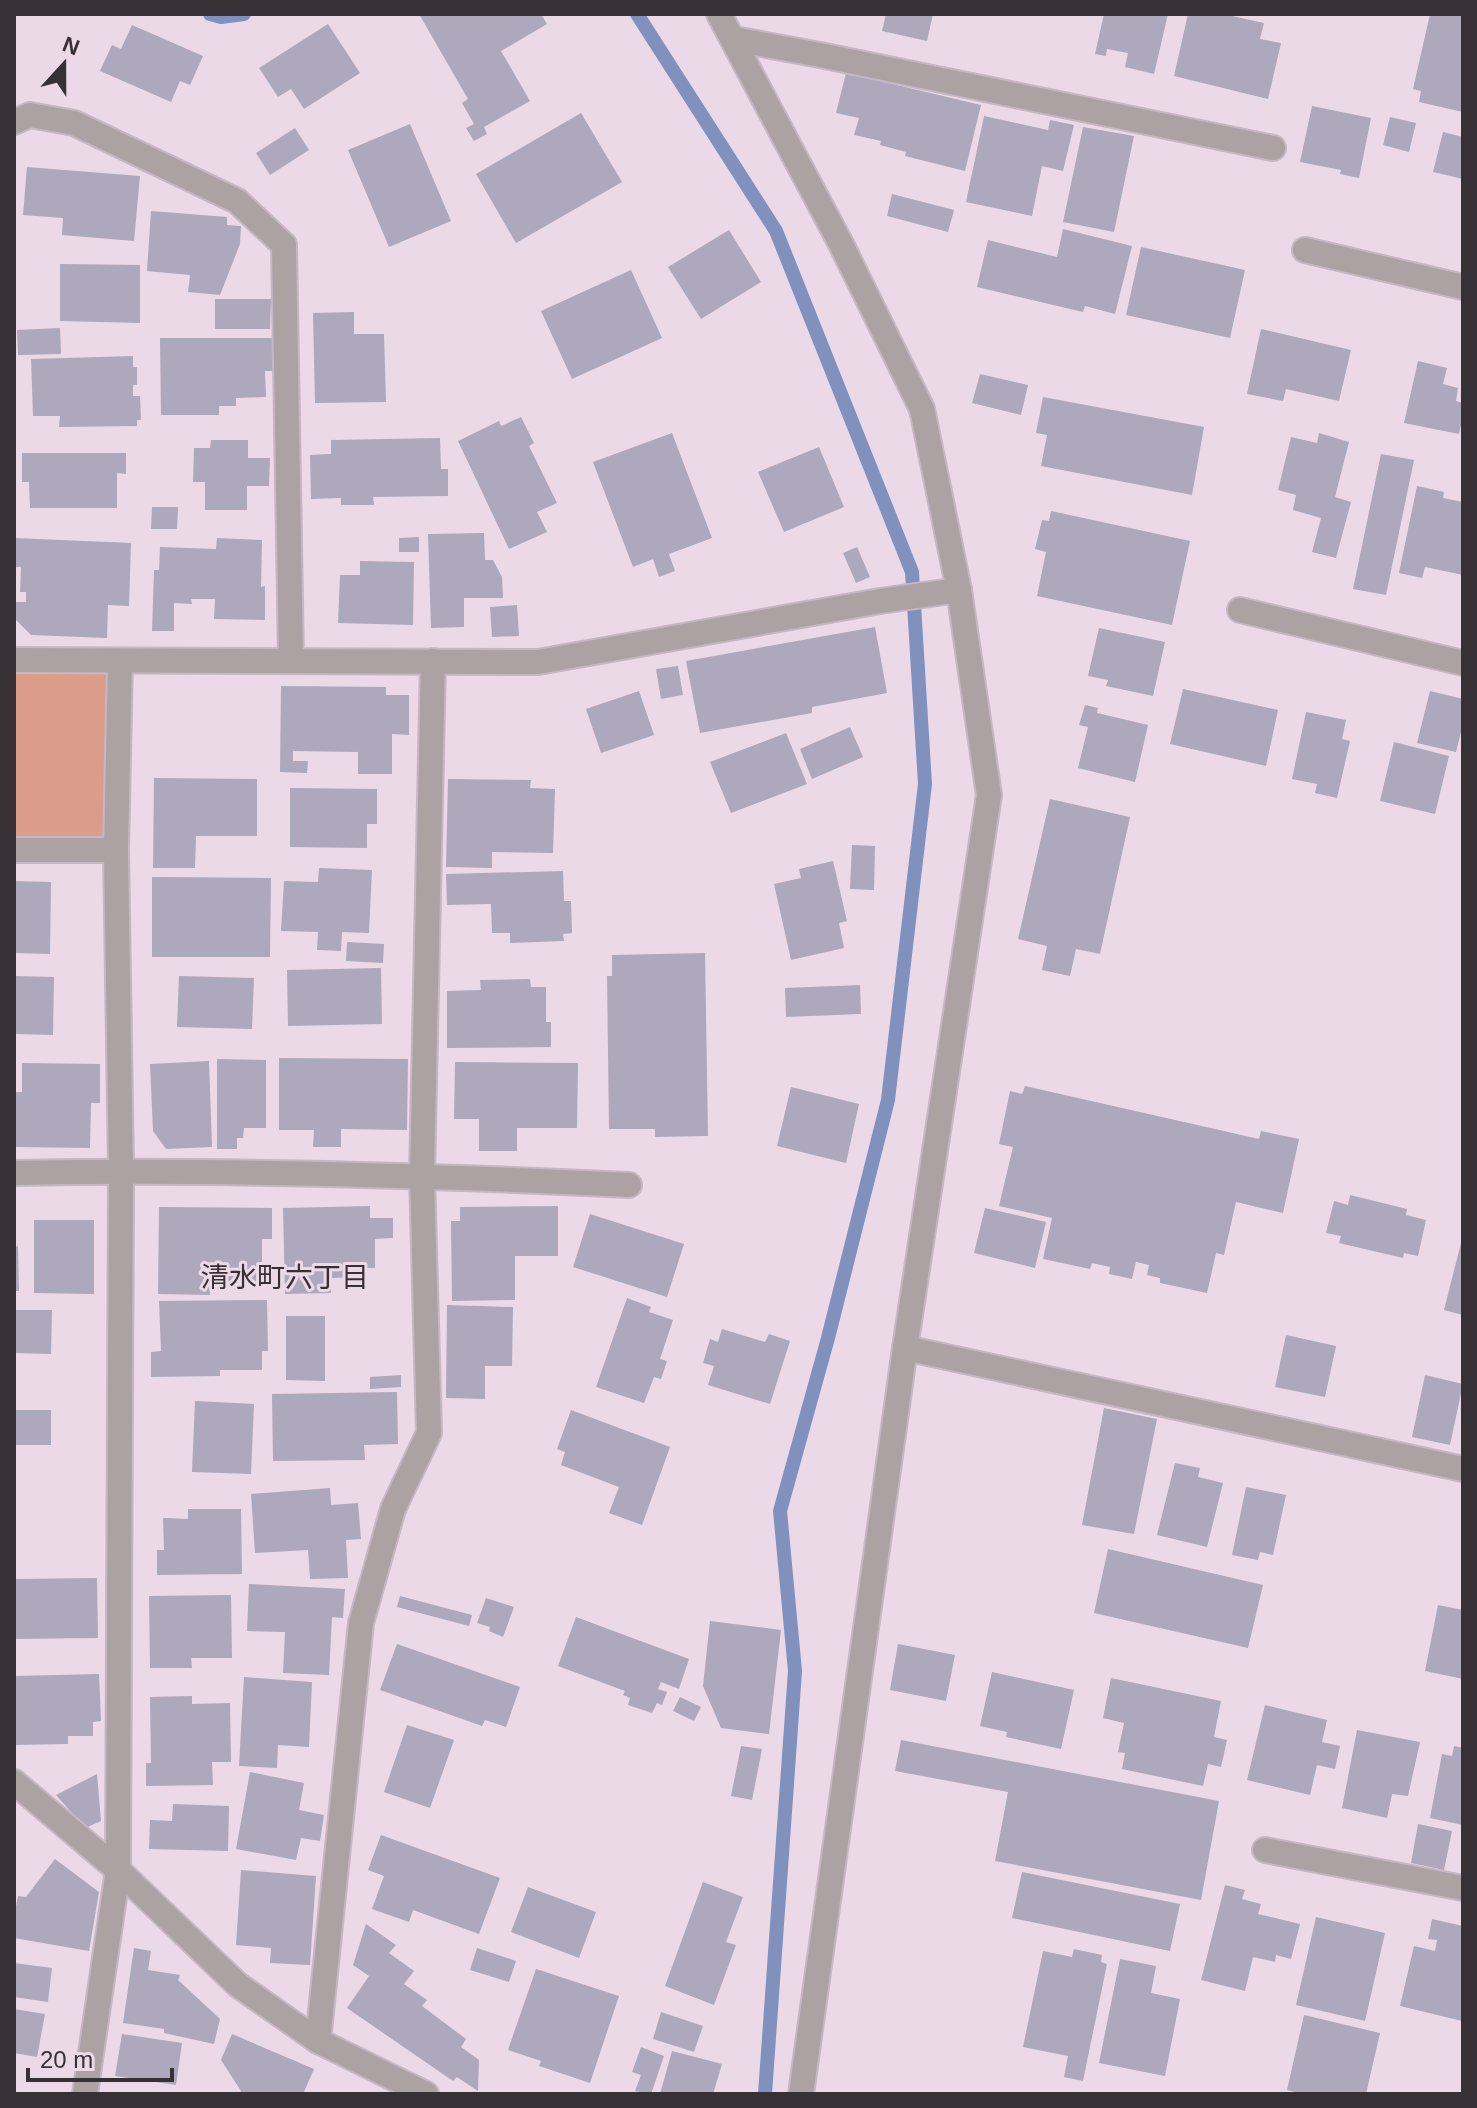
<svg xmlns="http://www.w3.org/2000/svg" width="1477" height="2108" viewBox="0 0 1477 2108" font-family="Arial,'Noto Sans JP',sans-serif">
  <rect width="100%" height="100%" fill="#ebd9e8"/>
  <path fill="#db9d8a" d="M14 660 120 661 116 850H14Z"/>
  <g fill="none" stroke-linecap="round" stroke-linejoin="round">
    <g stroke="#8191be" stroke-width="14">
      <path d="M210 14 221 17 244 14"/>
      <path d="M637 14 776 231 912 572 925 784 888 1100 828 1338 780 1511 795 1671 765 2094"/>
    </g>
  </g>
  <g fill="#ada8bb">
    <path d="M419 14H541L547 24 501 51 530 101 484 127 487 134 474 141 466 128 474 124 462 103 468 99Z"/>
    <path d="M886 14H933L927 41 882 31Z"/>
    <path d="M1104 14H1168L1154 74 1125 67 1128 53 1107 49 1106 56 1095 54Z"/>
    <path d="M1188 14H1223L1264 23 1260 39 1281 43 1268 99 1174 76Z"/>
    <path d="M1430 14H1463V112L1419 102 1421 91 1413 89Z"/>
    <path d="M328 24 360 73 304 109 291 89 278 97 259 68Z"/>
    <path d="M132 25 203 56 190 85 180 81 171 102 100 71 112 45 121 49Z"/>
    <path d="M846 73 981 105 965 171 905 156 906 152 880 145 881 141 854 135 859 118 836 113Z"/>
    <path d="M1312 106 1371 118 1359 178 1340 174 1341 170 1300 162Z"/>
    <path d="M581 113 622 182 516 243 476 174Z"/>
    <path d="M984 116 1048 130 1050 120 1074 125 1063 171 1042 166 1032 216 966 202Z"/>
    <path d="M1390 117 1416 123 1409 152 1383 145Z"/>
    <path d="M410 124 451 221 389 247 348 150Z"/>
    <path d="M1083 127 1134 136 1114 232 1063 222Z"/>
    <path d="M295 128 309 150 270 175 256 153Z"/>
    <path d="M1443 132 1463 137V179L1433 172Z"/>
    <path d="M27 167 140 176 134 241 62 235 63 218 23 215Z"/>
    <path d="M892 194 954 210 948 232 887 216Z"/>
    <path d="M151 211 227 217V225L241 226 240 244 220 295 188 292 190 275 147 271Z"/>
    <path d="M1063 229 1132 246 1115 314 1085 306 1083 312 977 287 988 240 1057 257Z"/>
    <path d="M729 230 761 282 701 319 668 267Z"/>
    <path d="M1141 247 1245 270 1230 338 1126 315Z"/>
    <path d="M60 264 140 265V323L60 321Z"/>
    <path d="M631 270 662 338 572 379 541 311Z"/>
    <path d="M215 299H271L270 329H215Z"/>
    <path d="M354 312V334H384L386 402 315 403 313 313Z"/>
    <path d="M60 328 61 354 18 355 17 330Z"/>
    <path d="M1261 329 1351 350 1339 401 1286 389 1283 401 1247 394Z"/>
    <path d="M160 338H273L274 371H265L266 397 236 398V406H219V415H161Z"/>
    <path d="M133 356V367H137V385H133V396H140L141 420H137V426L59 427 60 416H33L31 359Z"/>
    <path d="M1418 361 1447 368 1443 384 1458 388 1456 401 1463 403V416L1459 434 1404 423Z"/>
    <path d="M980 374 1028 385 1021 415 972 403Z"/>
    <path d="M1043 397 1204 427 1192 495 1041 466 1047 435 1036 433Z"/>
    <path d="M521 417 534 443 529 446 557 503 537 512 547 532 509 549 458 441 499 421 501 426Z"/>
    <path d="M672 433 712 538 669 554 675 571 659 577 653 559 633 567 593 462Z"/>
    <path d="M1319 433 1349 442 1335 497 1351 502 1336 558 1312 552 1321 518 1293 510 1296 495 1278 490 1291 437 1317 443Z"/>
    <path d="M440 438 441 469H448V496L373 497 374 505H341V498L311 499 310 455 331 454V440Z"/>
    <path d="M211 440H248V458H270L269 486H247V510H205V482H193L194 448H210Z"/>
    <path d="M819 447 844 507 784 532 758 472Z"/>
    <path d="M22 453H126V474L117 473V508H30L29 482H22Z"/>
    <path d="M1381 454 1414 460 1386 595 1353 589Z"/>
    <path d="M1417 486 1444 492 1443 498 1463 502V575L1425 567 1422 578 1399 573Z"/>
    <path d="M152 507H178L177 529H151Z"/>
    <path d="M1051 511 1190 541 1172 625 1037 596 1046 552 1035 549 1042 520 1049 521Z"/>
    <path d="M484 533 485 560H493L502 577 503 598H464V627L431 628 428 534Z"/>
    <path d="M419 537V552H399V538Z"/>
    <path d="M14 538 131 543 129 606 108 605 107 638 31 635 14 618V602H26V592H20L21 567H14Z"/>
    <path d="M217 538 262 540 261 587 265 586V620L214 619 215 599H191L192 604 174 603V631H152L154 570H159L160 547 216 549Z"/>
    <path d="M857 547 870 577 856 583 843 553Z"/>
    <path d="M360 561 414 562 413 625 338 623 340 575H360Z"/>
    <path d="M517 605 519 636 492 637 490 607Z"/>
    <path d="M875 627 887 693 812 707V713L700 733 686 661Z"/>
    <path d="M1099 628 1165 642 1153 696 1106 686 1108 680 1088 676Z"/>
    <path d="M678 666 683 695 661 699 656 669Z"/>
    <path d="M281 686 386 687V695H409V735L392 734V774H358V752L293 751V761H308L307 773 280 772Z"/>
    <path d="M1183 689 1278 710 1266 766 1170 744Z"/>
    <path d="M639 691 654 735 601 753 586 709Z"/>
    <path d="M1430 691 1463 699V724L1456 752 1417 743Z"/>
    <path d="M1085 705 1098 708 1097 713 1148 725 1135 782 1078 768 1088 727 1079 725Z"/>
    <path d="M1306 712 1346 720 1342 739 1350 741 1337 798 1315 793 1317 784 1292 779Z"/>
    <path d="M850 727 863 757 812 779 800 749Z"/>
    <path d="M786 733 807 784 731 813 710 762Z"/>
    <path d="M1394 742 1449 756 1435 814 1380 801Z"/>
    <path d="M154 778 257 779V836H196L195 868H153Z"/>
    <path d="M448 779 531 780 530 788 555 789 553 853 492 852V868L446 867Z"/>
    <path d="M290 788 377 789V824H367V848L290 847Z"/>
    <path d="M1050 799 1130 817 1100 954 1076 949 1070 976 1042 970 1047 946 1018 939Z"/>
    <path d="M852 845 875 846 874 890 850 889Z"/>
    <path d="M833 861 847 921 839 923 844 948 791 960 774 884 801 878 799 869Z"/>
    <path d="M319 868 372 870 369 933 342 932 341 951 317 950 318 932 281 931 284 881 318 882Z"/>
    <path d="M563 871 564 901H571L572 933 563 934 564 941 510 943V933H492L491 904 447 905 446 874Z"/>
    <path d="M152 877 271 878 270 957H152Z"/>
    <path d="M14 881 51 882 50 954 14 953Z"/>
    <path d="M347 942 384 944 383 963 346 961Z"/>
    <path d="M705 953 708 1136 655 1137V1129H609L607 976H612V955Z"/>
    <path d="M381 968 382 1024 288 1026 287 970Z"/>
    <path d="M14 976 54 977 53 1035 14 1034Z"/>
    <path d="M179 976 254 978 252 1029 177 1027Z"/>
    <path d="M530 979 531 987H546V1022H551V1047L447 1048V991L481 990 480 980Z"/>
    <path d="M860 985 861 1014 786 1017 785 988Z"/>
    <path d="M279 1058 408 1059 407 1130 341 1129V1147H313L314 1130H279Z"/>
    <path d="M217 1059 266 1060V1128H244L243 1138H237V1149H217Z"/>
    <path d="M209 1061 212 1147 166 1149 153 1131 150 1064Z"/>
    <path d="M455 1062 578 1063 577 1128H517V1151H479V1119H454Z"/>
    <path d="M22 1063 100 1064V1103H91L90 1148 14 1147V1092H22Z"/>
    <path d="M1025 1086 1259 1139 1261 1131 1299 1139 1283 1213 1236 1202 1224 1255 1216 1253 1207 1293 1160 1283V1278L1147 1275 1149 1265 1136 1262 1132 1279 1109 1274 1110 1267 1092 1263 1090 1269 1043 1259 1052 1218 999 1206 1013 1147 999 1144 1010 1091 1022 1094Z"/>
    <path d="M791 1087 859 1104 846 1163 777 1146Z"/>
    <path d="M1350 1195 1407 1209 1406 1215 1426 1220 1418 1256 1404 1253 1403 1258 1339 1243 1341 1236 1326 1233 1334 1201 1348 1205Z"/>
    <path d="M370 1206V1218H393V1238L375 1239V1268H358V1277L331 1278V1293L285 1294 283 1208Z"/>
    <path d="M558 1206V1256H515V1300L452 1301 451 1221H460V1207Z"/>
    <path d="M159 1207 272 1208V1239H262V1285L210 1284V1295L158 1294Z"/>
    <path d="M985 1208 1046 1222 1035 1268 974 1253Z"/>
    <path d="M590 1214 684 1244 667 1297 573 1267Z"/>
    <path d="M34 1220H94V1294L34 1293Z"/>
    <path d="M1462 1239H1463V1315L1444 1310Z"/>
    <path d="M18 1246 19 1291H14V1247Z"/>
    <path d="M627 1298 651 1307 649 1312 673 1320 660 1359 667 1361 661 1379 654 1377 644 1403 596 1387Z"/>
    <path d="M267 1300 268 1351H262V1370H220V1376L151 1377V1352L161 1351 159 1301Z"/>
    <path d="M447 1305 513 1307 512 1366H485V1399L446 1398Z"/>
    <path d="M14 1310H52L51 1354 14 1353Z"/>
    <path d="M286 1316H325V1381L286 1380Z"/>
    <path d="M722 1329 765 1342 769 1334 790 1341 770 1404 708 1385 714 1366 703 1363 710 1339 718 1342Z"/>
    <path d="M1286 1335 1336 1346 1325 1397 1275 1387Z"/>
    <path d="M401 1375V1387L370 1389V1377Z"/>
    <path d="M1425 1375 1463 1384 1450 1445 1412 1437Z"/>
    <path d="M397 1392 398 1444 364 1445 365 1460 273 1461 272 1394Z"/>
    <path d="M195 1401 254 1404 251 1474 192 1472Z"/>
    <path d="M1104 1408 1157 1419 1134 1534 1082 1525Z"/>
    <rect x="14" y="1410" width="37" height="35"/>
    <path d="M571 1410 670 1447 642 1525 609 1513 619 1487 561 1465 565 1452 557 1449Z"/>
    <path d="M1175 1463 1200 1468 1198 1477 1223 1483 1207 1547 1157 1535Z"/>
    <path d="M1246 1487 1286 1495 1273 1555 1260 1552 1258 1560 1232 1555Z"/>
    <path d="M330 1488 331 1505 358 1503 361 1539 346 1540 348 1578 310 1579 308 1550 255 1553 251 1494Z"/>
    <path d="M188 1509H241L242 1574 157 1575V1550H164L163 1518 188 1519Z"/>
    <path d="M1108 1549 1263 1585 1248 1648 1094 1613Z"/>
    <path d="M97 1578 98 1638 14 1639V1579Z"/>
    <path d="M249 1584 345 1589 343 1618 332 1617 329 1675 283 1673 285 1632 247 1631Z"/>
    <path d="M231 1595 232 1658H191L192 1668H150L149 1596Z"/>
    <path d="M400 1596 472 1615 469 1626 397 1607Z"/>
    <path d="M486 1598 514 1607 503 1637 489 1631 490 1627 477 1623Z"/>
    <path d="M1438 1605 1463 1610V1679L1425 1671Z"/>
    <path d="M576 1617 689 1659 679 1689 661 1682 658 1689 667 1692 662 1705 657 1703 652 1713 628 1705 630 1698 623 1695 625 1691 558 1666Z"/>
    <path d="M710 1621 781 1630 769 1734 721 1728 703 1686Z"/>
    <path d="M397 1644 520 1687 506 1727 485 1720 482 1726 380 1690Z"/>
    <path d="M898 1644 955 1655 946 1701 890 1690Z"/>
    <path d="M992 1672 1074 1690 1061 1749 1006 1737 1007 1732 980 1726Z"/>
    <path d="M99 1674 101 1721 93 1722V1736H68V1744L14 1745V1676Z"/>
    <path d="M244 1677 312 1682 309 1747 278 1745 277 1768 239 1766Z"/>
    <path d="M1111 1678 1221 1701 1214 1737 1227 1740 1221 1767 1208 1764 1203 1786 1122 1769 1125 1753 1118 1752 1124 1723 1103 1718Z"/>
    <path d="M192 1696V1704L230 1703 231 1762H212L213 1785 146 1786V1763H151L150 1697Z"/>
    <path d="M680 1697 701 1707 694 1721 673 1711Z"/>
    <path d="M1265 1705 1327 1720 1322 1742 1340 1746 1335 1769 1317 1765 1310 1795 1247 1780Z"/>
    <path d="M407 1725 454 1740 430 1808 384 1792Z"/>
    <path d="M1357 1730 1420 1742 1408 1796 1392 1794 1387 1818 1342 1808Z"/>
    <path d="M901 1740 1219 1801 1201 1900 995 1861 1008 1792 895 1771Z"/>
    <path d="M741 1746 762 1749 752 1800 731 1796Z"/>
    <path d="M1454 1746 1463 1748V1825L1430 1818 1442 1754 1452 1756Z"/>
    <path d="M250 1772 304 1783 299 1810 324 1815 320 1841 301 1838 296 1860 236 1849Z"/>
    <path d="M97 1774 101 1821 85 1828 56 1795Z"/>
    <path d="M173 1804 229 1806 228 1851 149 1849 150 1820 172 1821Z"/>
    <path d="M1418 1824 1452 1831 1444 1870 1411 1863Z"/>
    <path d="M381 1835 500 1878 479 1934 413 1910 409 1922 372 1909 384 1876 368 1870Z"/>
    <path d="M55 1859 99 1892 89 1951 14 1938V1916L18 1896 26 1897Z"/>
    <path d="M241 1870 316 1876 310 1965 270 1963 271 1948 236 1945Z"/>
    <path d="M1022 1872 1180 1904 1170 1951 1012 1918Z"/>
    <path d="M703 1882 743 1897 726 1942 736 1945 714 2005 665 1986Z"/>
    <path d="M1225 1885 1245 1890 1242 1899 1261 1904 1258 1914 1300 1924 1291 1959 1276 1955 1275 1962 1253 1957 1245 1991 1201 1980Z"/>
    <path d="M528 1887 596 1912 579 1958 511 1932Z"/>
    <path d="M1316 1917 1385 1933 1365 2021 1296 2005Z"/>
    <path d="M1432 1919 1463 1926 1462 2021 1400 2006 1414 1946 1435 1951 1437 1940 1428 1939Z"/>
    <path d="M366 1924 396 1945 389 1953 414 1971 404 1984 427 2000 422 2006 466 2039 461 2047 479 2060 478 2091 457 2077 453 2081 347 2008 369 1976 353 1965Z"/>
    <path d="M134 1948 151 1951 148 1970 180 1975 178 1980 220 2019 214 2044 164 2033V2029L123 2023Z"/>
    <path d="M477 1948 516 1961 509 1982 470 1970Z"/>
    <path d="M1074 1949 1102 1955 1101 1962 1107 1964 1083 2081 1064 2077 1068 2056 1023 2047 1043 1951 1072 1957Z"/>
    <path d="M1120 1959 1156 1966 1151 1993 1180 1999 1165 2076 1099 2063Z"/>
    <path d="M14 1963 52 1968 48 2002 14 1997Z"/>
    <path d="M536 1969 619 1996 590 2083 539 2066 541 2061 508 2050Z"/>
    <path d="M14 2009 45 2014 37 2057 14 2053Z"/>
    <path d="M661 2012 703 2026 694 2052 653 2039Z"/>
    <path d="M1304 2015 1380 2033 1366 2094H1303L1287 2090Z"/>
    <path d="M122 2034 182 2043 176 2085 115 2076Z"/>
    <path d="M232 2034 314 2069 303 2094H240L241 2091 221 2060Z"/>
    <path d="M641 2047 664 2056 651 2094 635 2091 641 2075 632 2072Z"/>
    <path d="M672 2051 722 2064 713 2094H660Z"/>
  </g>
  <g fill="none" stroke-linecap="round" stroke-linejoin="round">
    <g stroke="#c7b7c4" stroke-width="28">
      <g id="minor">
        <path d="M719 14 841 244 922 409 959 590 989 795 905 1348 801 2094"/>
        <path d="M734 39 820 55 1273 148"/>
        <path d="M14 122 30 115 74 123 237 201 284 245 291 660"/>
        <path d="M1305 250 1463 287"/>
        <path d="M1240 610 1463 663"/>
        <path d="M14 660 538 662 880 601 959 590"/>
        <path d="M14 850H116"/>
        <path d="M14 1173C219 1169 424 1175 629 1185"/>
        <path d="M905 1348 1463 1469"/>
        <path d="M14 1782 118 1870 238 1985 318 2041 426 2094"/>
        <path d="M1265 1850 1463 1888"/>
        <path d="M318 2041 361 1623 393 1509 429 1433 422 1175 433 661"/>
        <path d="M85 2094 118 1870 121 1170 116 850 120 661"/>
      </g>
    </g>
    <use href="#minor" stroke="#aca2a4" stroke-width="24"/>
  </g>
  <g text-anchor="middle" stroke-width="6" stroke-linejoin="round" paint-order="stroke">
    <g font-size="28" fill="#373035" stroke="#ebd9e8">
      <text x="285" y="1287">清水町六丁目</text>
    </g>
  </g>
  <rect width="1477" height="2108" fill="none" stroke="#373035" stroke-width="32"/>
  <g transform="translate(64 64) rotate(21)" stroke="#ebd9e8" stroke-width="6" paint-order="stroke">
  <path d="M0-6L14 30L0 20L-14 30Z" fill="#373035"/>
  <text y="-12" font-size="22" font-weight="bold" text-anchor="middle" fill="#373035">N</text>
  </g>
  <path d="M28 2068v12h144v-12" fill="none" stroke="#373035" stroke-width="4"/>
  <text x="40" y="2068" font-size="24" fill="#373035" stroke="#ebd9e8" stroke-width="6" paint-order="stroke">20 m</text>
</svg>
